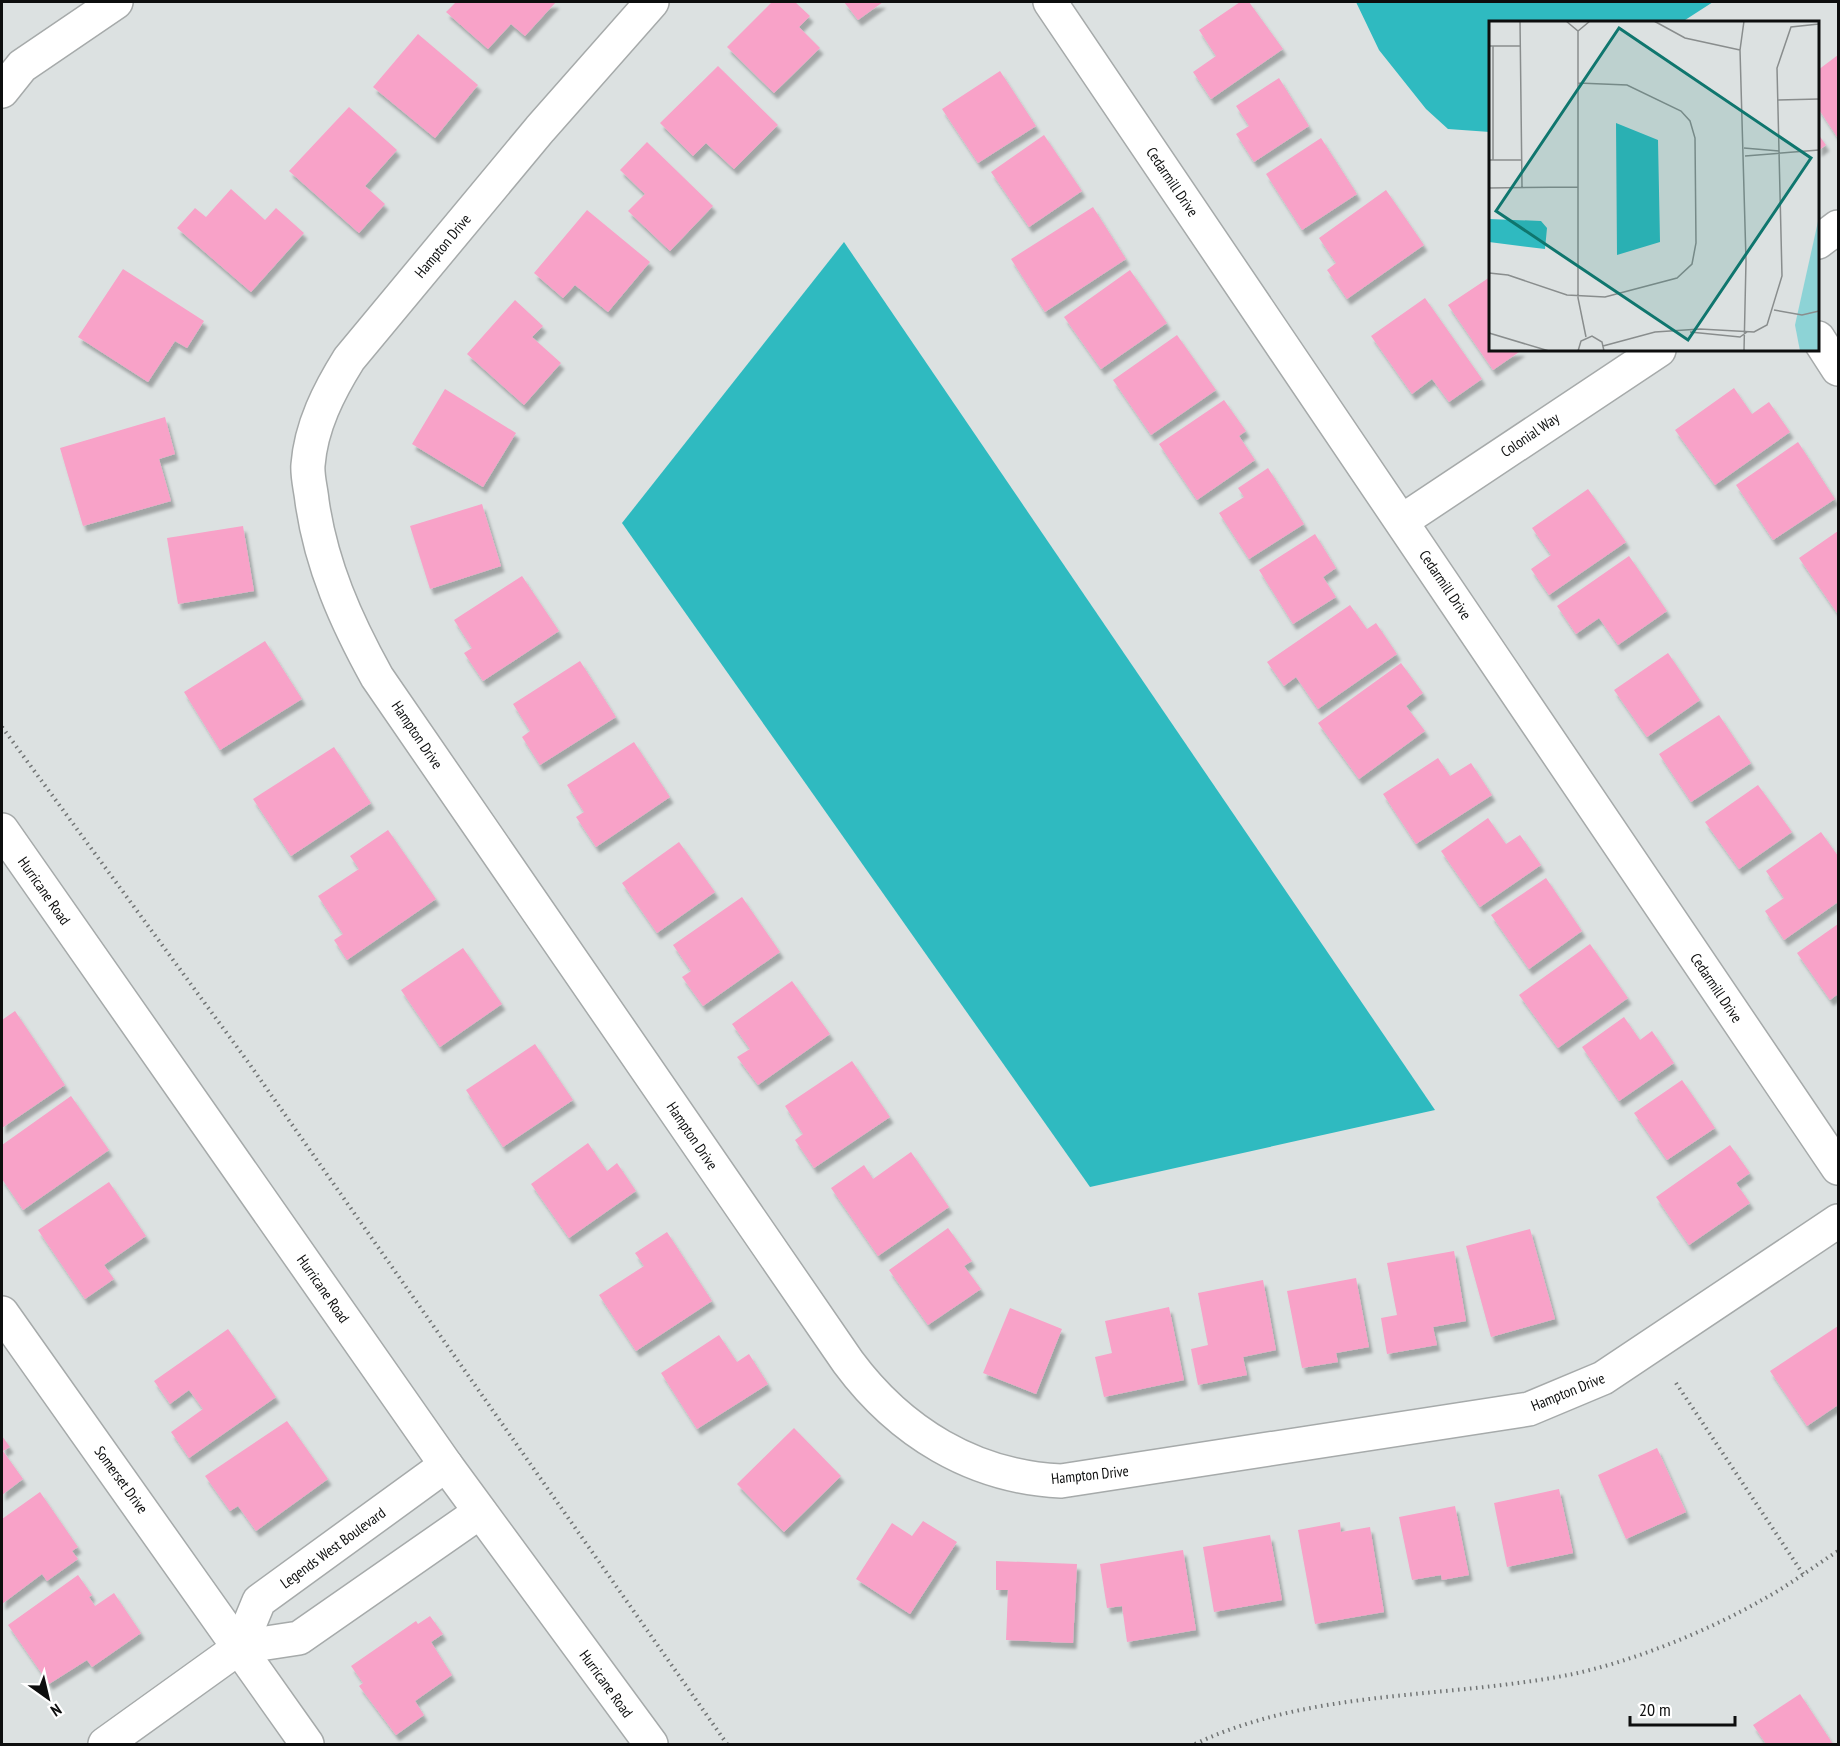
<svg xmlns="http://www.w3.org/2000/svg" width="1840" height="1746" viewBox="0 0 1840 1746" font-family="'PT Sans Narrow',sans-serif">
  <defs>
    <filter id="shadow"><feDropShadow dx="3.5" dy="6" stdDeviation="1.5" flood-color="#0004"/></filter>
  </defs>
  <rect width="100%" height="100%" fill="#dce1e1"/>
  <g fill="#2fbac0">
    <path d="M1356 2H1713L1682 22H1490V132L1448 129 1426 109 1379 50Z"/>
    <path d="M844 242 1435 1110 1090 1187 622 523Z"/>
  </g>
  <g fill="#f8a2c8" filter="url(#shadow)">
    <path d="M456 2H556L525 36 511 24 488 49 446 12Z"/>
    <path d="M772 2H795L810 16 799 27 820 48 774 93 727 47Z"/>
    <path d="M844 2H883L858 20Z"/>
    <path d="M1240 2H1249L1283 49 1211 99 1193 72 1216 56 1199 30Z"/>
    <path d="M418 34 478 85 435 138 373 87Z"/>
    <path d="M1838 55V136L1837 137 1818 108V70Z"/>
    <path d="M718 66 778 125 734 169 706 143 693 156 660 123Z"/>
    <path d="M1000 71 1036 126 978 163 942 109Z"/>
    <path d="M1279 78 1309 126 1254 162 1236 134 1249 126 1236 106Z"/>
    <path d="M349 107 397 150 365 186 385 204 359 233 289 171Z"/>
    <path d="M1818 134 1826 145 1818 151Z"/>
    <path d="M1044 135 1082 191 1029 227 991 172Z"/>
    <path d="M1321 138 1357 194 1302 230 1266 174Z"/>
    <path d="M647 142 713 206 670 251 628 211 645 194 620 170Z"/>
    <path d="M231 189 265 220 276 208 304 233 251 292 177 228 195 208 206 217Z"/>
    <path d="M1386 190 1424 245 1347 299 1327 270 1336 263 1319 238Z"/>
    <path d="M1093 207 1126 259 1045 312 1011 259Z"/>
    <path d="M587 210 650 262 608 312 575 285 563 298 534 273Z"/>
    <path d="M123 269 204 321 187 348 175 341 148 382 78 337Z"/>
    <path d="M1130 270 1167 323 1101 369 1064 317Z"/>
    <path d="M1490 277V350H1522L1493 370 1448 305Z"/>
    <path d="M1425 298 1482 379 1449 402 1432 379 1412 394 1371 336Z"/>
    <path d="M515 300 543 326 532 337 561 363 524 405 467 354Z"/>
    <path d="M1177 335 1216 390 1151 435 1113 380Z"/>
    <path d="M1734 388 1752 414 1769 402 1790 432 1715 485 1675 430Z"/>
    <path d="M445 389 516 433 483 487 412 444Z"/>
    <path d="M1224 400 1246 431 1239 436 1255 460 1197 500 1159 444Z"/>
    <path d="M165 417 175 454 159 459 171 501 83 526 60 448Z"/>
    <path d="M1798 442 1835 499 1773 540 1736 485Z"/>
    <path d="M1268 468 1304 524 1249 559 1219 513 1244 497 1238 488Z"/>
    <path d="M1588 489 1626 542 1549 595 1531 569 1551 555 1532 528Z"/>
    <path d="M482 504 501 566 430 589 410 526Z"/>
    <path d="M243 526 254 591 178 604 167 538Z"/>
    <path d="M1838 531V612L1837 613 1799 558Z"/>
    <path d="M1315 534 1336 568 1323 577 1336 597 1293 624 1259 570Z"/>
    <path d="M1629 556 1667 611 1618 645 1599 618 1576 634 1557 606Z"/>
    <path d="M522 576 559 631 483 681 464 653 472 648 454 620Z"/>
    <path d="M1350 605 1367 629 1376 623 1397 654 1318 709 1296 677 1284 686 1267 662Z"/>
    <path d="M265 641 302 699 220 750 184 692Z"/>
    <path d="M1668 653 1700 700 1647 737 1614 690Z"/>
    <path d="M580 661 616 717 540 765 522 737 530 731 513 704Z"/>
    <path d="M1401 663 1423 693 1406 706 1425 731 1359 779 1318 723Z"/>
    <path d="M1719 715 1751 763 1691 802 1659 754Z"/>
    <path d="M634 742 670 797 596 847 576 817 584 812 567 785Z"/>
    <path d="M334 747 371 803 291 856 253 799Z"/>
    <path d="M1438 758 1450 776 1471 763 1492 795 1416 844 1383 794Z"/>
    <path d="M1758 785 1792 832 1739 869 1705 822Z"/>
    <path d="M1488 818 1506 844 1520 835 1541 865 1480 907 1441 851Z"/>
    <path d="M388 830 436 899 347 960 334 940 343 934 318 896 359 869 350 856Z"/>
    <path d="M1821 832 1838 856V902L1784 940 1765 911 1784 898 1766 871Z"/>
    <path d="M679 842 715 892 657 933 622 883Z"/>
    <path d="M1546 878 1582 931 1529 969 1491 915Z"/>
    <path d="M742 897 780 952 703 1006 682 977 691 971 673 945Z"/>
    <path d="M1838 924V994L1830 1000 1797 953Z"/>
    <path d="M1590 944 1628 998 1558 1048 1519 995Z"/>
    <path d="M463 948 502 1004 440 1047 401 990Z"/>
    <path d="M792 981 830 1034 758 1085 737 1057 750 1049 732 1024Z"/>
    <path d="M15 1011 65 1085 2 1128V1020Z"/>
    <path d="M1624 1017 1640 1040 1652 1031 1674 1063 1619 1101 1582 1047Z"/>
    <path d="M535 1044 573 1100 503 1147 466 1090Z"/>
    <path d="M852 1061 890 1117 814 1168 795 1140 803 1134 785 1106Z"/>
    <path d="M1682 1080 1715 1128 1667 1160 1634 1113Z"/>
    <path d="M71 1096 109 1150 23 1210 2 1179V1145Z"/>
    <path d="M588 1143 607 1171 617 1163 636 1191 569 1238 531 1184Z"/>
    <path d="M1730 1145 1750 1173 1736 1183 1750 1203 1689 1245 1656 1197Z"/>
    <path d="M911 1152 949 1207 878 1256 831 1188 864 1165 873 1179Z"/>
    <path d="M109 1182 146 1236 104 1265 114 1279 85 1299 38 1230Z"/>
    <path d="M948 1228 972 1261 964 1266 981 1289 928 1325 889 1270Z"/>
    <path d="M1530 1229 1555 1319 1491 1337 1466 1246Z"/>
    <path d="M667 1232 712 1301 636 1351 599 1295 644 1266 635 1253Z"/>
    <path d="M1454 1251 1466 1321 1433 1327 1437 1345 1387 1354 1381 1318 1397 1315 1387 1263Z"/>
    <path d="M1356 1278 1369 1347 1336 1353 1338 1362 1302 1368 1287 1291Z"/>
    <path d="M1263 1280 1276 1350 1243 1357 1247 1375 1198 1385 1191 1349 1208 1345 1198 1293Z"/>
    <path d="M1169 1307 1184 1380 1104 1397 1095 1357 1112 1353 1105 1321Z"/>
    <path d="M1010 1308 1062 1329 1036 1394 983 1373Z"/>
    <path d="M1838 1326V1405L1807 1426 1770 1371Z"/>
    <path d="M228 1329 276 1397 189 1458 171 1432 203 1409 189 1390 170 1404 154 1381Z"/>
    <path d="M719 1335 737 1362 749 1354 768 1384 697 1429 661 1373Z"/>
    <path d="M287 1421 328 1479 256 1531 238 1506 230 1511 205 1476Z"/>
    <path d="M794 1428 841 1476 784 1532 737 1484Z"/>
    <path d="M2 1436 10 1447 3 1451 23 1479 2 1495Z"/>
    <path d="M1657 1448 1686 1512 1626 1539 1598 1475Z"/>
    <path d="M1559 1489 1573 1553 1507 1567 1494 1503Z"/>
    <path d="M40 1492 78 1547 72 1551 78 1559 47 1581 42 1574 2 1604V1519Z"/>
    <path d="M1455 1506 1469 1575 1442 1580 1441 1575 1412 1580 1399 1517Z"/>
    <path d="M923 1521 957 1542 910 1614 856 1579 892 1523 912 1536Z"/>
    <path d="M1340 1522 1341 1532 1370 1527 1384 1612 1315 1624 1298 1530Z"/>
    <path d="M1270 1535 1282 1600 1214 1612 1203 1547Z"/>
    <path d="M1183 1550 1196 1630 1127 1642 1122 1606 1107 1608 1100 1564Z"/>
    <path d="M996 1561 1077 1564 1073 1643 1006 1640 1008 1590H996Z"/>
    <path d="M78 1575 92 1595 89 1597 95 1606 114 1593 141 1633 92 1667 87 1660 49 1684 8 1625Z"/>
    <path d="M430 1616 443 1634 431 1642 452 1675 415 1701 424 1715 396 1735 359 1686 363 1683 351 1666 416 1621 418 1624Z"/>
    <path d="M1800 1694 1833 1744H1766L1753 1725Z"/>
  </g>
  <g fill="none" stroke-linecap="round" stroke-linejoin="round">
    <g stroke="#a6aaaa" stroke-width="36">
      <g id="minor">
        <path d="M652 2 540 129 349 359C329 391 311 426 308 465 307 476 311 490 312 501 321 565 346 621 377 677L848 1362C900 1432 973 1477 1061 1481L1529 1409 1603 1378 1838 1221"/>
        <path d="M1050 2 1838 1168"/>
        <path d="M2 91 22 66 116 2"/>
        <path d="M1818 242 1838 227"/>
        <path d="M1818 338 1838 369"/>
        <path d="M1402 521 1659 350"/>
        <path d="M2 830 446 1465 651 1744"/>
        <path d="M2 1313 307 1744"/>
        <path d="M240 1647 259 1601 446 1465"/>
        <path d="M105 1744 240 1647 299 1638 480 1512"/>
      </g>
    </g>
    <g stroke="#727575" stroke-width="4" stroke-dasharray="1.5 4.5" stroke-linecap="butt">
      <path d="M2 727 248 1062 727 1744"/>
      <path d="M1676 1383 1803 1574"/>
      <path d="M1195 1744C1312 1689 1443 1699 1568 1675 1629 1663 1708 1631 1762 1600 1788 1586 1813 1567 1838 1551"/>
    </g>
    <use href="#minor" stroke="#fff" stroke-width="33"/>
  </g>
  <g text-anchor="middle" stroke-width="5" stroke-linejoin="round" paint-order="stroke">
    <g font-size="15" fill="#0d0e0e" stroke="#fff">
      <text transform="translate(1172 182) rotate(56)" y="5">Cedarmill Drive</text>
      <text transform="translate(443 246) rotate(-50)" y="5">Hampton Drive</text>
      <text transform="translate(1530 435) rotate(-34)" y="5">Colonial Way</text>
      <text transform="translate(1445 585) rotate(56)" y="5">Cedarmill Drive</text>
      <text transform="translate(417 735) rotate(56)" y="5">Hampton Drive</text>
      <text transform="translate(44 891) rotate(55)" y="5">Hurricane Road</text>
      <text transform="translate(1716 988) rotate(56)" y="5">Cedarmill Drive</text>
      <text transform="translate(692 1136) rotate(56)" y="5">Hampton Drive</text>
      <text transform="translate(323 1289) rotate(55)" y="5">Hurricane Road</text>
      <text transform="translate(1568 1392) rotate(-22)" y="5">Hampton Drive</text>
      <text transform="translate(1090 1475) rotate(-6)" y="5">Hampton Drive</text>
      <text transform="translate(121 1480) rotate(54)" y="5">Somerset Drive</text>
      <text transform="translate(333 1548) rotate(-36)" y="5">Legends West Boulevard</text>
      <text transform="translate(606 1684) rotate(54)" y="5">Hurricane Road</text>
    </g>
  </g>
  <g transform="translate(1489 21)">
    <rect width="330" height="330" fill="#dce1e1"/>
    <path d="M330 196V330H311L306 304Z" fill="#8dd3d6"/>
    <path d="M127 102 169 119 171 221 128 234ZM0 198 52 200 58 207 56 228 0 221Z" fill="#2fbac0"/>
    <path fill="none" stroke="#898d8d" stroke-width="1.5" d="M31 0 33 166M77 0 89 10 101 0M165 0 196 17 251 29M255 0 251 29 257 240 255 330M89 10V277L97 316M0 25H32M289 79 330 78M255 127 290 130M256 135 330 129M0 139H33M4 139V25M0 167 89 166M0 252 19 254 78 274 116 276 188 257 203 243 207 222 206 117 201 100 192 90 138 64 89 62M285 289 313 294 330 290M201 311 251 316 258 311M0 312 60 330M114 325 166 311 211 308 265 311 278 304 293 255 288 47 302 6 330 3M89 330 92 320 103 315 113 321 115 330"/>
    <path fill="#0f766e" fill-opacity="0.15" stroke="#0f766e" stroke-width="3" d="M130 7 322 137 199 319 7 190Z"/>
    <rect width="330" height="330" fill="none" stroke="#0d0e0e" stroke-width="3"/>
  </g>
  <rect width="1840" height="1746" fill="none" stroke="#0d0e0e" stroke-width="6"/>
  <g transform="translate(48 1698) rotate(146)" stroke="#ffffff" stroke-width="4.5" paint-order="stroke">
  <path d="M0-4.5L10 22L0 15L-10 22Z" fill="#0d0e0e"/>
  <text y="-9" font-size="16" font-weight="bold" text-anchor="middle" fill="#0d0e0e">N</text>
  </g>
  <path d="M1630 1716v9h105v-9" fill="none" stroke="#0d0e0e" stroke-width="3"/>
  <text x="1639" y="1716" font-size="18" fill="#0d0e0e" stroke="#ffffff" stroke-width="4.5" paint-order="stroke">20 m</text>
</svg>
